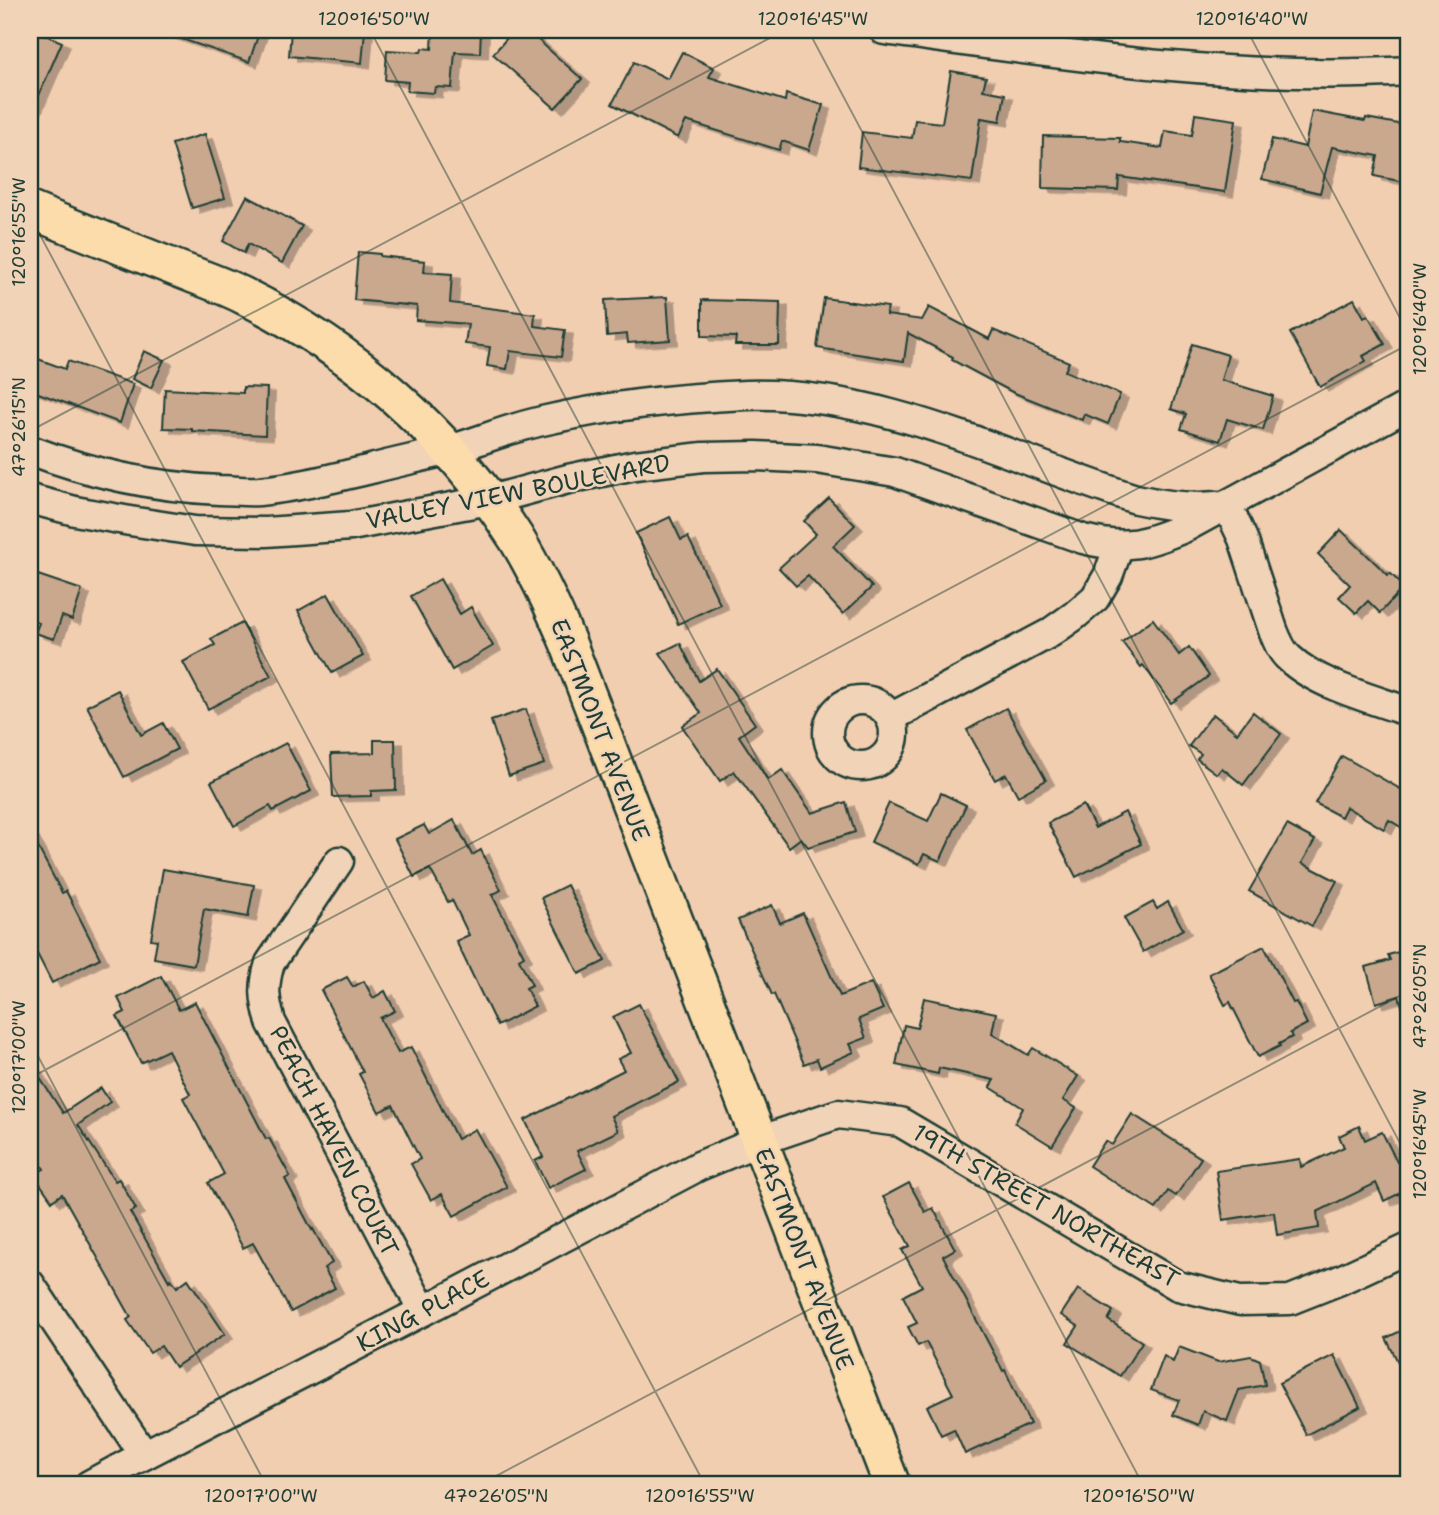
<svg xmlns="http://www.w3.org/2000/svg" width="1439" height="1515" viewBox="0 0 1439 1515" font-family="'Shantell Sans',sans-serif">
  <defs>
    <filter id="shadow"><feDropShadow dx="8" dy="4.5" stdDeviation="0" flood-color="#0004"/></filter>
  </defs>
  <rect width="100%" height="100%" fill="#f2ceb1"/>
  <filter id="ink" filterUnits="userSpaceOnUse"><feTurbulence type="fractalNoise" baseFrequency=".0143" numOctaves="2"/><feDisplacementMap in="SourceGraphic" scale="14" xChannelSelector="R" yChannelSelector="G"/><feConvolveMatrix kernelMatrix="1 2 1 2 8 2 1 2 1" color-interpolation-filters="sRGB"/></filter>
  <g filter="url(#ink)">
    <g fill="#c9a88e" stroke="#1f3d34" stroke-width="2" filter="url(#shadow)">
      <path d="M30 30H34L62 42 30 116Z"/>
      <path d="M164 30H260L249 62 164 33Z"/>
      <path d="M291 30H365L362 63 289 56Z"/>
      <path d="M433 30H481L480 53 455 52 452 88 435 87 434 93 407 91 408 82 385 80 387 50 421 52 422 48 432 49Z"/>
      <path d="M514 30H527L582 79 555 108 493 54Z"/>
      <path d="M682 52 714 68 709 77 785 101 786 94 823 105 809 150 782 141 779 150 686 121 678 138 612 104 634 62 668 79Z"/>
      <path d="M951 71 986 77 983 90 1005 94 1000 121 981 118 972 181 858 167 862 132 912 138 915 120 942 123Z"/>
      <path d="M1312 111 1365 121 1366 118 1409 126V183L1374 176 1378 156 1332 147 1320 193 1262 179 1272 139 1305 147Z"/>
      <path d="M1195 114 1236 120 1225 192 1119 177 1118 190 1042 188 1043 136 1120 138V142L1162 148 1165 131 1192 135Z"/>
      <path d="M205 134 225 198 192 208 172 144Z"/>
      <path d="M247 196 302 226 282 263 248 244 244 253 223 241Z"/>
      <path d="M358 252 380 254V256L425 261 424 272 452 274 450 303 535 314 534 326 565 330 561 357 510 351 507 369 487 366 490 347 465 344 468 324 416 320 417 306 354 300Z"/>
      <path d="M667 297 670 340 628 343 627 334 607 336 605 300Z"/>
      <path d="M824 298 888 307 886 315 922 320 929 307 989 339 993 330 1069 362 1065 371 1120 394 1108 424 1084 414 1082 420 1012 392 952 360 953 357 908 333 904 361 817 348Z"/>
      <path d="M1354 299 1364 317 1368 315 1385 344 1363 356 1366 361 1320 387 1290 333Z"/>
      <path d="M702 300 780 302 779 345H735L736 337 702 336Z"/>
      <path d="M1192 344 1228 355 1221 380 1273 396 1263 430 1227 419 1220 441 1181 429 1186 414 1171 409Z"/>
      <path d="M144 351 164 360 151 388 132 379Z"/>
      <path d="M30 356 65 369 68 361 133 384 120 423 30 390Z"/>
      <path d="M243 387 267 388 265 435 192 431V429L163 428 165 389 243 393Z"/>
      <path d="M829 498 855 525 833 546 872 587 843 614 808 576 796 586 779 568 816 534 804 521Z"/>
      <path d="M670 517 681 540 688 537 720 604 678 624 636 533Z"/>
      <path d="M1341 530 1388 575 1390 573 1404 587 1380 613 1368 601 1356 613 1339 597 1350 585 1318 554Z"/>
      <path d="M38 575 82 590 72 620 62 616 54 639 35 633 39 623 30 620V600Z"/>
      <path d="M440 579 460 614 471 607 493 646 452 670 411 596Z"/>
      <path d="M328 594 363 656 332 673 298 611Z"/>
      <path d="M1153 619 1179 655 1189 647 1209 676 1171 703 1143 665 1141 667 1122 642Z"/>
      <path d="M242 623 271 676 208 709 183 662 215 645 211 639Z"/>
      <path d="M680 643 699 681 717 669 755 724 739 736 768 780 782 770 812 813 846 802 855 832 808 847 801 838 789 847 734 771 720 781 682 726 701 713 660 653Z"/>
      <path d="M118 690 141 735 163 723 177 749 124 777 87 706Z"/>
      <path d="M1006 708 1046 780 1018 796 1006 774 995 780 967 730Z"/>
      <path d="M526 709 544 764 509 776 491 721Z"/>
      <path d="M1253 712 1281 734 1243 785 1222 768 1217 774 1197 759 1201 754 1189 746 1213 714 1237 733Z"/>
      <path d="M374 740H395L396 790 371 791V796L333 797 331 754 374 753Z"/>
      <path d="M286 743 311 791 273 811 270 806 234 826 211 782Z"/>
      <path d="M1342 756 1409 794V832L1389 820 1384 829 1346 807 1341 817 1315 803Z"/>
      <path d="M941 793 966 805 940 861 924 854 919 864 871 842 889 803 928 821Z"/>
      <path d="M1083 805 1095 828 1125 812 1141 844 1076 877 1048 823Z"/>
      <path d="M454 820 472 855 481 850 501 890 492 895 524 956 519 959 532 985 526 988 535 1006 497 1026 456 941 469 935 452 900 448 902 430 869 414 877 395 839 424 825 429 834Z"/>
      <path d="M1287 825 1315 840 1302 863 1337 881 1312 926 1249 891Z"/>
      <path d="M30 832 62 893 66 891 100 958 52 983 30 940Z"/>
      <path d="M163 869 254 885 248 917 204 909 194 965 154 958 157 940 151 939Z"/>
      <path d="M567 885 605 961 579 974 541 898Z"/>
      <path d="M1153 902 1157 909 1168 902 1183 929 1143 952 1124 918Z"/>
      <path d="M772 905 780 923 803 913 840 996 871 983 883 1009 859 1019 866 1038 850 1044 854 1052 820 1067 817 1059 804 1064 774 994 772 995 738 920Z"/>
      <path d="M1264 946 1293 1003 1296 1002 1307 1024 1290 1033 1292 1037 1279 1044 1280 1046 1258 1057 1230 1002 1225 1005 1209 974Z"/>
      <path d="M1409 949V1008L1403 1009 1399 996 1376 1003 1366 967 1390 960 1388 955Z"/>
      <path d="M161 976 179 1010 195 1002 266 1139 269 1138 290 1176 285 1179 312 1230 313 1229 332 1263 324 1268 335 1288 291 1312 253 1243 243 1248 208 1183 224 1174 183 1098 190 1094 168 1050 141 1063 117 1016 125 1012 118 998Z"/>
      <path d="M347 977 353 987 364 981 373 998 385 991 395 1011 380 1018 398 1053 411 1047 457 1139 475 1129 507 1187 454 1216 442 1194 431 1200 411 1164 420 1159 393 1105 379 1112 359 1074 363 1072 321 990Z"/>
      <path d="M924 998 996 1013 992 1033 1028 1055 1033 1048 1078 1076 1063 1100 1076 1108 1052 1146 1015 1123 1023 1108 990 1087 994 1080 939 1068 938 1074 896 1065 904 1025 917 1028Z"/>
      <path d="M639 1004 679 1082 611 1116 618 1131 577 1151 586 1169 548 1188 535 1161 543 1157 525 1120 624 1070 618 1059 631 1053 613 1017Z"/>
      <path d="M30 1063 63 1113 101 1088 110 1102 78 1125 115 1181 119 1179 136 1209 130 1212 169 1281 171 1279 177 1287 188 1279 225 1334 175 1367 161 1346 150 1353 127 1320 131 1317 62 1194 52 1201 34 1175 44 1169 30 1148Z"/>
      <path d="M1132 1114 1201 1158 1176 1196 1168 1191 1156 1209 1089 1166 1105 1141 1112 1145Z"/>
      <path d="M1359 1126 1365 1140 1382 1132 1397 1162 1409 1155V1189L1384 1201 1376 1183 1317 1212 1319 1228 1277 1235 1274 1212 1223 1220 1216 1171 1300 1159 1301 1167 1344 1147 1339 1136Z"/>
      <path d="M909 1183 925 1212 933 1208 955 1249 943 1256 1003 1371 1005 1370 1030 1424 965 1454 954 1429 941 1435 927 1406 953 1394 926 1342 918 1346 908 1327 917 1323 903 1296 922 1286 902 1250 910 1246 883 1197Z"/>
      <path d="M1078 1289 1113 1311 1108 1320 1142 1342 1120 1376 1067 1343 1078 1326 1061 1315Z"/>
      <path d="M1409 1327V1384L1386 1338Z"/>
      <path d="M1179 1347 1218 1362 1251 1356 1260 1360 1265 1385 1239 1390 1227 1421 1203 1411 1198 1425 1173 1415 1179 1400 1151 1390 1164 1356 1173 1362Z"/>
      <path d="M1334 1355 1360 1407 1306 1435 1279 1383Z"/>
    </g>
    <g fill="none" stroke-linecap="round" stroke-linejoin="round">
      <g stroke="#1f3d34" stroke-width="33">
        <g id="minor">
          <path d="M884 30C1058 54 1234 82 1409 71"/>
          <path d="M30 450C90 473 155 487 219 490 232 490 246 492 259 491 299 487 333 478 371 469 397 462 423 457 449 450 480 441 510 428 542 421 607 406 679 398 746 395 883 391 1008 458 1136 499 1163 505 1189 509 1217 506"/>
          <path d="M30 499 75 511 130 521 195 531 266 532 351 526 403 516 490 500 568 479 635 465 703 457 756 456 817 459 895 472 1083 539C1126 550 1146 544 1186 527L1409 405"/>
          <path d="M1227 505 1243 539 1273 630C1277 640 1281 651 1289 658 1317 685 1373 699 1409 712"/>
          <circle cx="861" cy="733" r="33"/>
          <path d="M890 718 1050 633 1074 616 1095 598 1108 576 1119 546"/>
          <path d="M339 861 270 963C263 986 264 999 271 1022L423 1311"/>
          <path d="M30 1284 144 1455"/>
          <path d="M89 1485 144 1455 423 1311 699 1166 759 1141 838 1114 900 1122 1178 1286 1240 1301 1290 1300 1338 1281 1409 1248"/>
        </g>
      </g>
      <g stroke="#1f3d34" stroke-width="40">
        <path id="major" d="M30 210C76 229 122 247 168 265 192 275 218 283 242 295 354 350 449 433 516 538 536 571 553 607 568 643L892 1485"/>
      </g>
      <use href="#minor" stroke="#f1d3b7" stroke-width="28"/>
      <use href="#major" stroke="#fddcac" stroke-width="35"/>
    </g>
  </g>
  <path fill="none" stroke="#1f3d34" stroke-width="2" stroke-opacity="0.45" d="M370 30 1143 1485M808 30 1409 1160M1247 30 1409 335M30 216 705 1485M30 431 785 30M30 1041 266 1485M30 1078 1409 344M479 1485 1409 991"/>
  <g text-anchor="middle" stroke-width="5" stroke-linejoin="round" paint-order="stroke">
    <g font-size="24" fill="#1f3d34" stroke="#f1d3b7">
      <text transform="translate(518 492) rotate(-11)" y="8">VALLEY VIEW BOULEVARD</text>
      <text transform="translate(600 730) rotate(69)" y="8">EASTMONT AVENUE</text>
      <text transform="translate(334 1141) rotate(63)" y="8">PEACH HAVEN COURT</text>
      <text transform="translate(1046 1206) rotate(30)" y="8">19TH STREET NORTHEAST</text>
      <text transform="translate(804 1259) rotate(69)" y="8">EASTMONT AVENUE</text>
      <text transform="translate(423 1311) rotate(-28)" y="8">KING PLACE</text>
    </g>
  </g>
  <rect width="1439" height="1515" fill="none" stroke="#f1d3b7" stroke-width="77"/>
  <rect x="38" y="38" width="1362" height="1438" fill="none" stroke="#1f3d34" stroke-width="2.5"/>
  <g font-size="18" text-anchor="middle" fill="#1f3d34">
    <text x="374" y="25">120°16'50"W</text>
    <text x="813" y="25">120°16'45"W</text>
    <text x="1252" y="25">120°16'40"W</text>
    <text transform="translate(19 232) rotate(-90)" y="6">120°16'55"W</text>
    <text transform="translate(1420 319) rotate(-90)" y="6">120°16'40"W</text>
    <text transform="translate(19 427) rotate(-90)" y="6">47°26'15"N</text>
    <text transform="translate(1420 996) rotate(-90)" y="6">47°26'05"N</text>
    <text transform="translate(19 1057) rotate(-90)" y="6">120°17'00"W</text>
    <text transform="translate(1420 1144) rotate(-90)" y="6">120°16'45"W</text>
    <text x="261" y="1502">120°17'00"W</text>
    <text x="496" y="1502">47°26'05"N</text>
    <text x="700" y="1502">120°16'55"W</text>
    <text x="1139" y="1502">120°16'50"W</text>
  </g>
</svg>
